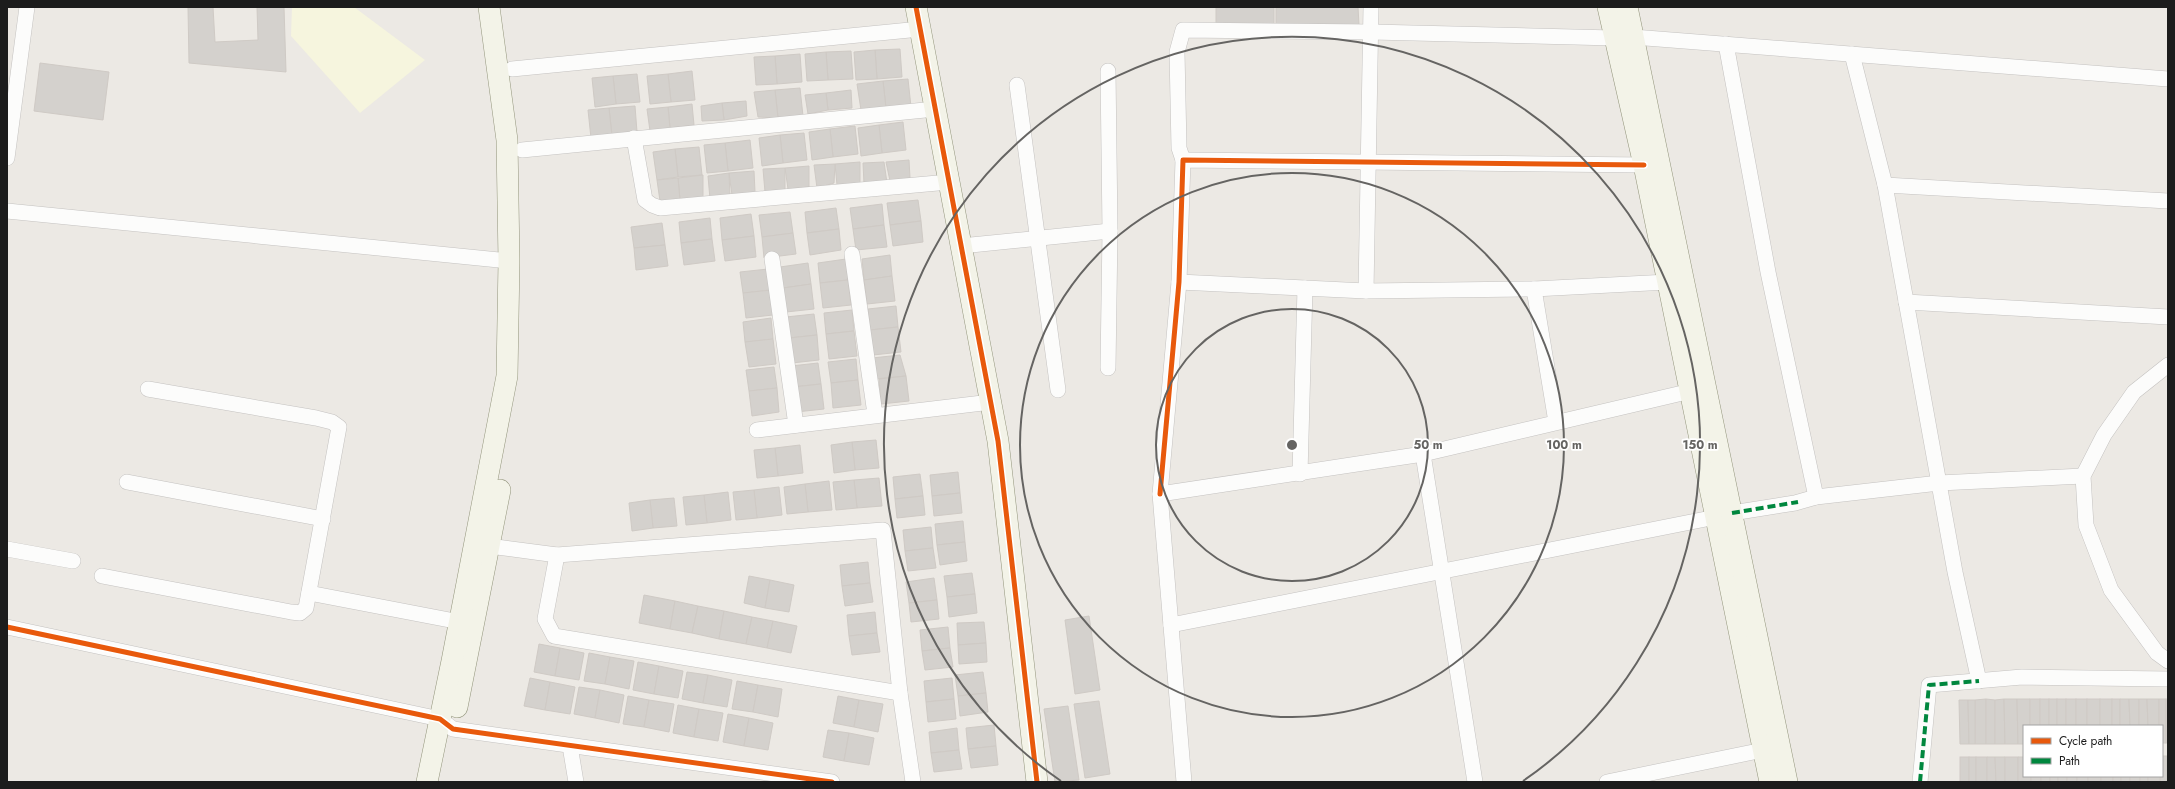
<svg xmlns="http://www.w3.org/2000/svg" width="2175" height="789" viewBox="0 0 2175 789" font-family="Jost,sans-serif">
  <rect width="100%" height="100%" fill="#ece9e4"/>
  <path fill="#f6f5de" d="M292 7H354L425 60 360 113 291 36Z"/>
  <g fill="#d4d1cd" stroke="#cfcac5">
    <path d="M188 7H213L215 42 258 40 257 7H284L286 72 189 63Z"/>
    <path d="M1216 7H1274V27L1216 28Z"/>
    <path d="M1276 7H1358L1359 25 1276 27Z"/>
    <path d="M900 49 902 77 877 79 875 50Z"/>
    <path d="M875 50 877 79 856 80 854 52Z"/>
    <path d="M851 51 853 79 828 80 826 52Z"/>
    <path d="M826 52 828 80 807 81 805 54Z"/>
    <path d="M800 54 802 82 777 84 775 56Z"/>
    <path d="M775 56 777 84 756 85 754 57Z"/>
    <path d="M40 63 109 72 103 120 34 111Z"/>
    <path d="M692 71 695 100 671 102 668 74Z"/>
    <path d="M637 74 640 102 616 104 613 76Z"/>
    <path d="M668 74 671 102 650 104 647 76Z"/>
    <path d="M613 76 616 104 595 107 592 78Z"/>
    <path d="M908 79 911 107 886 108 883 81Z"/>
    <path d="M883 81 886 108 861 110 857 84Z"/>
    <path d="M800 88 803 116 778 118 775 90Z"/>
    <path d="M775 90 778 118 758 117 754 92Z"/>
    <path d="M851 90 852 108 828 110 826 93Z"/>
    <path d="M826 93 828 110 808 114 805 95Z"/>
    <path d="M746 101 747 116 724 120 722 103Z"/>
    <path d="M722 103 724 120 702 121 701 106Z"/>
    <path d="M692 104 694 125 670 128 668 107Z"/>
    <path d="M635 106 637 132 612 136 609 108Z"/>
    <path d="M668 107 670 128 650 131 647 109Z"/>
    <path d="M609 108 612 136 591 138 588 110Z"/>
    <path d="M903 122 906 150 882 153 879 125Z"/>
    <path d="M879 125 882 153 861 156 858 128Z"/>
    <path d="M855 126 858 154 833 157 830 129Z"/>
    <path d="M830 129 833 157 812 160 809 132Z"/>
    <path d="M804 133 807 160 783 163 780 135Z"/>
    <path d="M780 135 783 163 762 166 759 138Z"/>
    <path d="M750 140 753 168 728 171 725 143Z"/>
    <path d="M725 143 728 171 707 173 704 145Z"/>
    <path d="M699 147 702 175 678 177 675 149Z"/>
    <path d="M675 149 678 177 657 180 653 152Z"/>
    <path d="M909 160 910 178 890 181 886 162Z"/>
    <path d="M860 162V184L837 185 835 164Z"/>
    <path d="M884 162 887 183 864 184 863 163Z"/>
    <path d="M835 164 834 183 817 188 814 165Z"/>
    <path d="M809 166V187L788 189 785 168Z"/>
    <path d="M785 168V192H765L763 169Z"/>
    <path d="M754 171 755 192 732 195 729 173Z"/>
    <path d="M729 173 730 195 710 199 708 176Z"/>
    <path d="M703 175V197L680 200 678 178Z"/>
    <path d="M678 178 680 200 660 201 657 180Z"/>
    <path d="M918 200 921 221 890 225 887 203Z"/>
    <path d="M882 204 884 225 853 229 850 208Z"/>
    <path d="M836 208 839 229 807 233 805 212Z"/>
    <path d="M790 212 793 233 762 237 759 215Z"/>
    <path d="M751 214 754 236 722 240 720 218Z"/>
    <path d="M710 218 712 239 681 243 679 222Z"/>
    <path d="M921 221 923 242 893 246 890 225Z"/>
    <path d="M662 223 665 245 634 248 631 227Z"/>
    <path d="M884 225 887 247 856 250 853 229Z"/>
    <path d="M839 229 841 250 810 255 807 233Z"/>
    <path d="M793 233 796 254 764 258 762 237Z"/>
    <path d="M754 236 756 257 725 261 722 240Z"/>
    <path d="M712 239 715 261 684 265 681 243Z"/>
    <path d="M665 245 668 266 636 270 634 248Z"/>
    <path d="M890 255 892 276 864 280 862 259Z"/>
    <path d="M846 259 848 280 820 283 818 263Z"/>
    <path d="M808 263 811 284 783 288 780 267Z"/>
    <path d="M768 269 771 290 743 293 740 272Z"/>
    <path d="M892 276 895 301 867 304 864 280Z"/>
    <path d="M848 280 851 305 823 308 820 283Z"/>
    <path d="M811 284 814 309 786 312 783 288Z"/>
    <path d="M771 290 773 315 746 318 743 293Z"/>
    <path d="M896 306 898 327 870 330 868 309Z"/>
    <path d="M852 310 854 331 826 334 824 313Z"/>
    <path d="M814 314 817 335 789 338 786 317Z"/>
    <path d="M771 318 773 339 745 342 743 322Z"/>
    <path d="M898 327 901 352 873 355 870 330Z"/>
    <path d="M854 331 857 356 829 359 826 334Z"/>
    <path d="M817 335 819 360 792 363 789 338Z"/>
    <path d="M773 339 776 364 749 367 745 342Z"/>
    <path d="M900 355 906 376 875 379 872 358Z"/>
    <path d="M856 359 858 380 831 383 828 362Z"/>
    <path d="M818 363 821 384 793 387 791 366Z"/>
    <path d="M774 367 777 388 749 391 746 370Z"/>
    <path d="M906 376 909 401 881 404 879 379Z"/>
    <path d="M858 380 861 405 833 408 831 383Z"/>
    <path d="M821 384 824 409 796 412 793 387Z"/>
    <path d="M777 388 779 412 752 416 749 391Z"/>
    <path d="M876 440 879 468 855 470 852 442Z"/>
    <path d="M852 442 855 470 834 473 831 445Z"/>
    <path d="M800 445 803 473 778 476 775 448Z"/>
    <path d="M775 448 778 476 757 478 754 450Z"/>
    <path d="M958 472 960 493 932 496 930 475Z"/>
    <path d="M920 474 923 496 895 499 893 477Z"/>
    <path d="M879 478 882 506 857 508 854 480Z"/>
    <path d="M854 480 857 508 836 510 833 482Z"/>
    <path d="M829 481 832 510 808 512 805 484Z"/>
    <path d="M805 484 808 512 787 514 784 487Z"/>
    <path d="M779 487 782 515 757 518 754 490Z"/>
    <path d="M754 490 757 518 736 520 733 492Z"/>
    <path d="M728 492 731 520 707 523 704 495Z"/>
    <path d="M960 493 962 513 934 516 932 496Z"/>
    <path d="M704 495 707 523 686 525 683 497Z"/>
    <path d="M923 496 925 515 897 518 895 499Z"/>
    <path d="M674 498 677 526 653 528 650 500Z"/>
    <path d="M650 500 653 528 632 531 629 503Z"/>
    <path d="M963 521 965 542 937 545 935 524Z"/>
    <path d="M931 527 933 548 905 551 903 530Z"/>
    <path d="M965 542 967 561 940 565 937 545Z"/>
    <path d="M933 548 936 568 908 571 905 551Z"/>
    <path d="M868 562 870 583 842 586 840 565Z"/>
    <path d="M972 573 975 594 947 597 944 576Z"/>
    <path d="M749 576 770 580 765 608 744 603Z"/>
    <path d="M934 578 937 600 909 603 906 582Z"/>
    <path d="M770 580 794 585 789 612 765 608Z"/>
    <path d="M870 583 873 602 845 606 842 586Z"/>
    <path d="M975 594 977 613 949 617 947 597Z"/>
    <path d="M644 595 675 601 670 629 639 623Z"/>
    <path d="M937 600 939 619 911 622 909 603Z"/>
    <path d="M675 601 698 606 692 633 670 629Z"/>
    <path d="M698 606 724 611 719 639 692 633Z"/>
    <path d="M724 611 752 617 746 644 719 639Z"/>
    <path d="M875 612 877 633 849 636 847 615Z"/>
    <path d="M1089 616 1100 690 1075 694 1065 620Z"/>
    <path d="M752 617 773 621 767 648 746 644Z"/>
    <path d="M773 621 797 626 791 653 767 648Z"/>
    <path d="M984 622 986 643 958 645 957 623Z"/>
    <path d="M948 627 950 648 922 651 920 630Z"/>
    <path d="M877 633 880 652 852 655 849 636Z"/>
    <path d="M986 643 987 662 959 664 958 645Z"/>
    <path d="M539 644 560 648 555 676 534 672Z"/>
    <path d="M560 648 584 653 579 680 555 676Z"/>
    <path d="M950 648 953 667 925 670 922 651Z"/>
    <path d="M589 653 610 657 605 684 584 681Z"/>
    <path d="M610 657 634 661 629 689 605 684Z"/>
    <path d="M638 662 659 666 654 694 633 690Z"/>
    <path d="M659 666 683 671 678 698 654 694Z"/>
    <path d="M687 672 708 675 703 703 682 699Z"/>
    <path d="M983 672 986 693 958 696 955 675Z"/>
    <path d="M708 675 732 680 727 707 703 703Z"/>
    <path d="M530 678 550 682 545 710 524 706Z"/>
    <path d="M952 678 954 699 926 702 924 681Z"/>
    <path d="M737 681 758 685 753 712 732 709Z"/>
    <path d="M550 682 575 687 570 714 545 710Z"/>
    <path d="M758 685 782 689 778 717 753 712Z"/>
    <path d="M579 687 600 690 595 718 574 714Z"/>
    <path d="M600 690 624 695 619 723 595 718Z"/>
    <path d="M986 693 988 712 960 716 958 696Z"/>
    <path d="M628 696 649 700 644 727 623 724Z"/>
    <path d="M838 696 859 700 854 727 833 723Z"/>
    <path d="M954 699 956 719 928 722 926 702Z"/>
    <path d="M1986 699V744H1975V700Z"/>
    <path d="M1986 699 1995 700V744H1986Z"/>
    <path d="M2004 699 2005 744H1995V700Z"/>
    <path d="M2004 699H2017L2018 744H2005Z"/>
    <path d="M2017 699H2030V726H2024V744H2018Z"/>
    <rect x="2030" y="699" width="10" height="27"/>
    <rect x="2040" y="699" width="9" height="27"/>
    <rect x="2049" y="699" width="8" height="27"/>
    <rect x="2057" y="699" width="9" height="27"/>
    <rect x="2066" y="699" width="10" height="27"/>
    <rect x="2076" y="699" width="11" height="27"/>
    <rect x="2087" y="699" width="13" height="27"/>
    <rect x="2100" y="699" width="12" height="27"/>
    <rect x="2112" y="699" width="8" height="27"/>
    <path d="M2120 699H2129L2130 726H2120Z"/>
    <path d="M2129 699H2139V726H2130Z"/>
    <path d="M2139 699H2147L2148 726H2139Z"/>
    <path d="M2147 699H2159V726H2148Z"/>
    <path d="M2159 699H2166V743H2162V726H2159Z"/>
    <rect x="2166" y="699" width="2" height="44"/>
    <path d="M649 700 674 704 669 732 644 727Z"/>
    <path d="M859 700 883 704 878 732 854 727Z"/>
    <path d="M1959 700H1968L1969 744H1960Z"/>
    <path d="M1968 700H1975V744H1969Z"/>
    <path d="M1099 701 1110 774 1085 778 1074 704Z"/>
    <path d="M678 705 699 709 694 737 673 733Z"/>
    <path d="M1068 706 1079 780 1055 782 1044 709Z"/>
    <path d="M699 709 723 713 718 741 694 737Z"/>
    <path d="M728 714 749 718 744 746 723 742Z"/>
    <path d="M749 718 773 723 768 750 744 746Z"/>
    <path d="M994 725 996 746 968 749 966 728Z"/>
    <path d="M957 728 959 750 931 753 929 732Z"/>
    <path d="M828 730 849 733 844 761 823 757Z"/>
    <path d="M849 733 874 738 869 765 844 761Z"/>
    <path d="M996 746 998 765 971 768 968 749Z"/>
    <path d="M959 750 962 769 934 772 931 753Z"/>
    <path d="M2162 756H2167V782H2160V776H2162Z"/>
    <rect x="1960" y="757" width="9" height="25"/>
    <rect x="1969" y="757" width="7" height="25"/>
    <rect x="1976" y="757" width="11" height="25"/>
    <path d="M1987 757H1995L1996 782H1987Z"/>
    <path d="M1995 757H2005V782H1996Z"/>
    <rect x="2005" y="757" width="13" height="25"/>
    <path d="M2018 757H2024V776H2031V782H2018Z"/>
    <rect x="2031" y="776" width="10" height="6"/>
    <rect x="2041" y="776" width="9" height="6"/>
    <rect x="2050" y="776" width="8" height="6"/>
    <rect x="2058" y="776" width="9" height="6"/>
    <rect x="2067" y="776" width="10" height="6"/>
    <rect x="2077" y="776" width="11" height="6"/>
    <rect x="2088" y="776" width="13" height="6"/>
    <rect x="2101" y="776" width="12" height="6"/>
    <rect x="2113" y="776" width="8" height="6"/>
    <rect x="2121" y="776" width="9" height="6"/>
    <rect x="2130" y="776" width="10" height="6"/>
    <rect x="2140" y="776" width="8" height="6"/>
    <rect x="2148" y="776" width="12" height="6"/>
  </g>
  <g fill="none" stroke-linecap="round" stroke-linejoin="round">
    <g stroke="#c4c2c0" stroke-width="16">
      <g id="street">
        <path d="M1633 37 2168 79"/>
        <path d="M1726 44 1768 272 1816 497"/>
        <path d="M1852 54 1885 185 1955 572 1979 681"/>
        <path d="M512 69 920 29"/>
        <path d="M1108 71 1110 231 1108 368"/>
        <path d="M1017 85 1058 390"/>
        <path d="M634 138 645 200 652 205 660 208 949 182"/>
        <path d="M522 150 935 109"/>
        <path d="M7 158 27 7"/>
        <path d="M1183 160 1179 148 1177 52 1183 30 1372 32 1614 38"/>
        <path d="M1885 185 2168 201"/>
        <path d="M7 211 509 261"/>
        <path d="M961 246 1110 231"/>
        <path d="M852 254 875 414"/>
        <path d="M772 259 796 425"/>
        <path d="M1179 282 1366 291 1534 289 1668 282"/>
        <path d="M1534 289 1556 422"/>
        <path d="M1366 291 1371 7"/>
        <path d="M1906 302 2168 317"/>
        <path d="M2168 365 2134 392 2104 435 2083 476 2086 525 2111 590 2157 653 2168 661"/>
        <path d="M757 430 991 402"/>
        <path d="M1300 474 1305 288"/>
        <path d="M127 482 323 519"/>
        <path d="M1160 494 1179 282 1183 160 1644 165"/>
        <path d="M1732 513 1795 503 1816 497 1939 483 2083 476"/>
        <path d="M489 546 557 555 883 530 900 693 913 782"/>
        <path d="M7 549 73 561"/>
        <path d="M557 555 545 619 554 636 900 693"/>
        <path d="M102 576 291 612 300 613 306 608 339 427 332 422 316 418 148 389"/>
        <path d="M309 593 460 622"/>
        <path d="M1171 625 1716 517"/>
        <path d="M7 627 440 719 453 729 832 782"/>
        <path d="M570 746 576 782"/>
        <path d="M1184 782 1160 494 1423 454"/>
        <path d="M1475 782 1423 454 1691 391"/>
        <path d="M1607 782 1763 750"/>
        <path d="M1920 782 1929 685 2022 677 2168 679"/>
      </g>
    </g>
    <g stroke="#93957c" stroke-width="22">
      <g id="secondary">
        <path d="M916 7 998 441 1037 782"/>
        <path d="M1608 7 1644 165 1770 782"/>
        <path d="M1627 7 1787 782"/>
        <path d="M457 707 500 490"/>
        <path d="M427 782 452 661 507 376 509 261 507 140 489 7"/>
      </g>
    </g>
    <use href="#street" stroke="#fcfcfb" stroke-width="15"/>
    <use href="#secondary" stroke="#f3f3e8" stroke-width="21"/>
    <g stroke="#00873e" stroke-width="4" stroke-dasharray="8 4" stroke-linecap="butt">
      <path d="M1732 513 1798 502"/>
      <path d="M1920 782 1929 685 1979 681"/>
    </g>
    <g stroke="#fff" stroke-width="8">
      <g id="cycleway">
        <path d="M916 7 998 441 1037 782"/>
        <path d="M1160 494 1179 282 1183 160 1644 165"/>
        <path d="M7 627 440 719 453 729 832 782"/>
      </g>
    </g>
    <use href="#cycleway" stroke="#e8590c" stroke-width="5"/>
  </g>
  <g fill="none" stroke="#656462" stroke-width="2">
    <circle cx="1292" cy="445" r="136"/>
    <circle cx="1292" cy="445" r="272"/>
    <path d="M1061 781A408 408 0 1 1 1523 781"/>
  </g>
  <circle cx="1292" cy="445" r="6" fill="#656462" stroke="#fff" stroke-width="2"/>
  <g font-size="12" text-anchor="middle" font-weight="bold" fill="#656462" stroke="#fff" stroke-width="3.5" stroke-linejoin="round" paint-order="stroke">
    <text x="1428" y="449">50 m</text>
    <text x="1564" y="449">100 m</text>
    <text x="1700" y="449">150 m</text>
  </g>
  <rect width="2175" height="789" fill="none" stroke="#1c1c1c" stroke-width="16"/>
  <rect x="2023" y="725" width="140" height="52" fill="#ffffff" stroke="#a4a4a4"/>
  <rect x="2031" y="738" width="20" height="6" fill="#e8590c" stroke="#a4a4a4"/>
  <text x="2059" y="745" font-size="12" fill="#1c1c1c">Cycle path</text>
  <rect x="2031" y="758" width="20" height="6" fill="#00873e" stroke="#a4a4a4"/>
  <text x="2059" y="765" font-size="12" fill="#1c1c1c">Path</text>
</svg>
